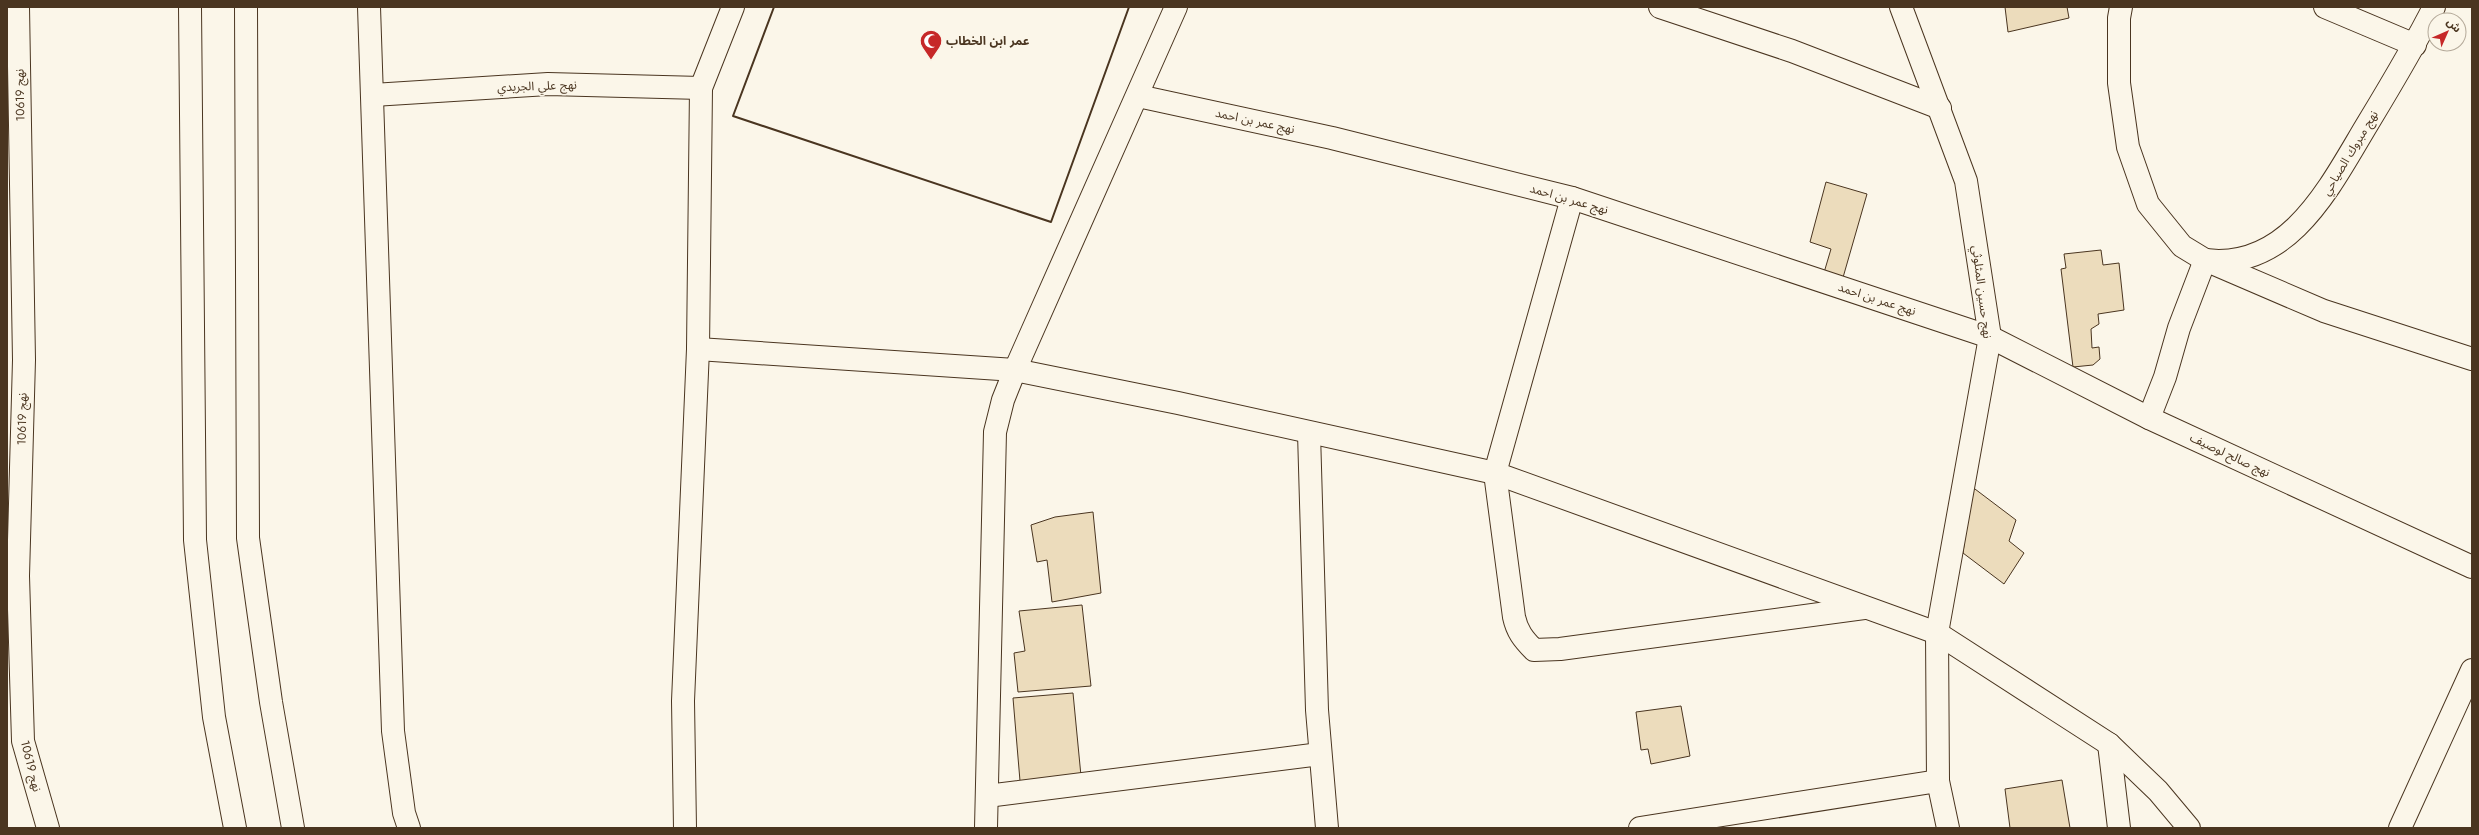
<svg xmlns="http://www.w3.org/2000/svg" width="2479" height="835" viewBox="0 0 2479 835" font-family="Jost,'Noto Sans Arabic',sans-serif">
  <rect width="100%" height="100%" fill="#fbf6e9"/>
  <g fill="#ecdcbc" stroke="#4a3520">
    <path d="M2005 7H2067L2069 18 2008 32Z"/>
    <path d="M1826 182 1867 194 1842 281 1823 276 1831 249 1810 242Z"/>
    <path d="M2101 250 2103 265 2119 263 2124 310 2098 314 2099 324 2091 329 2092 348 2099 347 2100 359 2093 365 2073 367 2061 269 2066 268 2064 254Z"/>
    <path d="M1971 486 2016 520 2009 541 2024 553 2004 584 1963 553Z"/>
    <path d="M1093 512 1101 593 1052 602 1047 560 1037 562 1031 525 1055 517Z"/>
    <path d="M1082 605 1091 686 1018 692 1014 653 1025 651 1019 611Z"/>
    <path d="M1073 693 1081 776 1020 781 1013 698Z"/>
    <path d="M1681 706 1690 756 1651 764 1648 749 1641 750 1636 712Z"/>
    <path d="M2062 780 2070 828H2010L2005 789Z"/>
  </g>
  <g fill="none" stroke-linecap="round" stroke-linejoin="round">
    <g stroke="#4a3520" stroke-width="24">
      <g id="minor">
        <path d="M18 7 24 360 18 576 23 741 48 828"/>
        <path d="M369 7 393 731 404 813 409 828"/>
        <path d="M1660 7 1792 51 1940 108"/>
        <path d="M1901 7 1966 181 1990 337 1937 633 1938 781 1948 828"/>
        <path d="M2121 7 2119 18V83L2128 147 2148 204 2182 246 2205 260 2324 311 2472 359"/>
        <path d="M2325 7 2415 45"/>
        <path d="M373 95 548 84 701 88"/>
        <path d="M1138 96 1332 138 1572 198 1990 337 2149 418 2472 567"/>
        <path d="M1572 198 1495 473 1514 617C1517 631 1523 639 1534 650L1560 649 1864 608"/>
        <path d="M698 349 1015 370 1178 403 1495 473 1937 633 2109 744 2158 791 2189 828"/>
        <path d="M2149 418 2165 377 2179 328 2205 260C2290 271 2331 184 2368 123 2391 85 2414 47 2434 7"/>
        <path d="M1309 433 1317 710 1327 828"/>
        <path d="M2109 744 2119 828"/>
        <path d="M987 796 1320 754"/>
        <path d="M685 828 683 701 698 349 701 88 733 7"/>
        <path d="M986 828 995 432 1003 400 1015 370 1176 7"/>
        <path d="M1640 828 1938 781"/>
        <path d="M2400 828 2472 670"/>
      </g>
    </g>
    <g stroke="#4a3520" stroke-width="24">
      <g id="highway">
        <path d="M190 7 195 540 214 717 235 828"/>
        <path d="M246 7 248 538 271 702 293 828"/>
      </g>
    </g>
    <use href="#minor" stroke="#fbf6e9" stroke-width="22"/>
    <use href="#highway" stroke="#fbf6e9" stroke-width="22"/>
    <path stroke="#4a3520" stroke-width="2" d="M774 7 733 116 1051 222 1129 7"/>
  </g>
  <defs>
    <g id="mosque-pin" transform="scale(1.15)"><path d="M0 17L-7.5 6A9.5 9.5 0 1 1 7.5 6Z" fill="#c62828" stroke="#fbf6e9"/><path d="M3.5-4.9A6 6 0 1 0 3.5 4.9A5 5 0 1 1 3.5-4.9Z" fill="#fff"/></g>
  </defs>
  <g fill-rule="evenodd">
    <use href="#mosque-pin" x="931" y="41"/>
  </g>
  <g text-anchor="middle" stroke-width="3" stroke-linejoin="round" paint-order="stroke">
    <g font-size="12" font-weight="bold" fill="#4a3520" stroke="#fbf6e9" text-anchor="start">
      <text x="946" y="45">عمر ابن الخطاب</text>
    </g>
    <g font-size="12" fill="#4a3520" stroke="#fbf6e9">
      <text transform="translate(537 86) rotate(-2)" y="4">نهج علي الجريدي</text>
      <text transform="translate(20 95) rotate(-91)" y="4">نهج 10619</text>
      <text transform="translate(1255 121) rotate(12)" y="4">نهج عمر بن احمد</text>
      <text transform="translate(2350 153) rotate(-59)" y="4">نهج مبروك الصياحي</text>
      <text transform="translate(1569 199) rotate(16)" y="4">نهج عمر بن احمد</text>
      <text transform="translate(1982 292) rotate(83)" y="4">نهج حسين المثلوثي</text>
      <text transform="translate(1877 299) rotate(18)" y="4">نهج عمر بن احمد</text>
      <text transform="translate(22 419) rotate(-89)" y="4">نهج 10619</text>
      <text transform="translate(2230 455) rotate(25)" y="4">نهج صالح لوصيف</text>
      <text transform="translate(31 766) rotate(76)" y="4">نهج 10619</text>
    </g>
  </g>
  <rect width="2479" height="835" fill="none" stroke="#4a3520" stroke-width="16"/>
  <g transform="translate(2447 32) rotate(45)"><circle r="19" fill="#fbf6e9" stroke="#b4a999"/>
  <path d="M0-3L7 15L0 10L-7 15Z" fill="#c62828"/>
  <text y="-6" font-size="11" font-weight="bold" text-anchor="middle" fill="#4a3520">ش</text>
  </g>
</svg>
